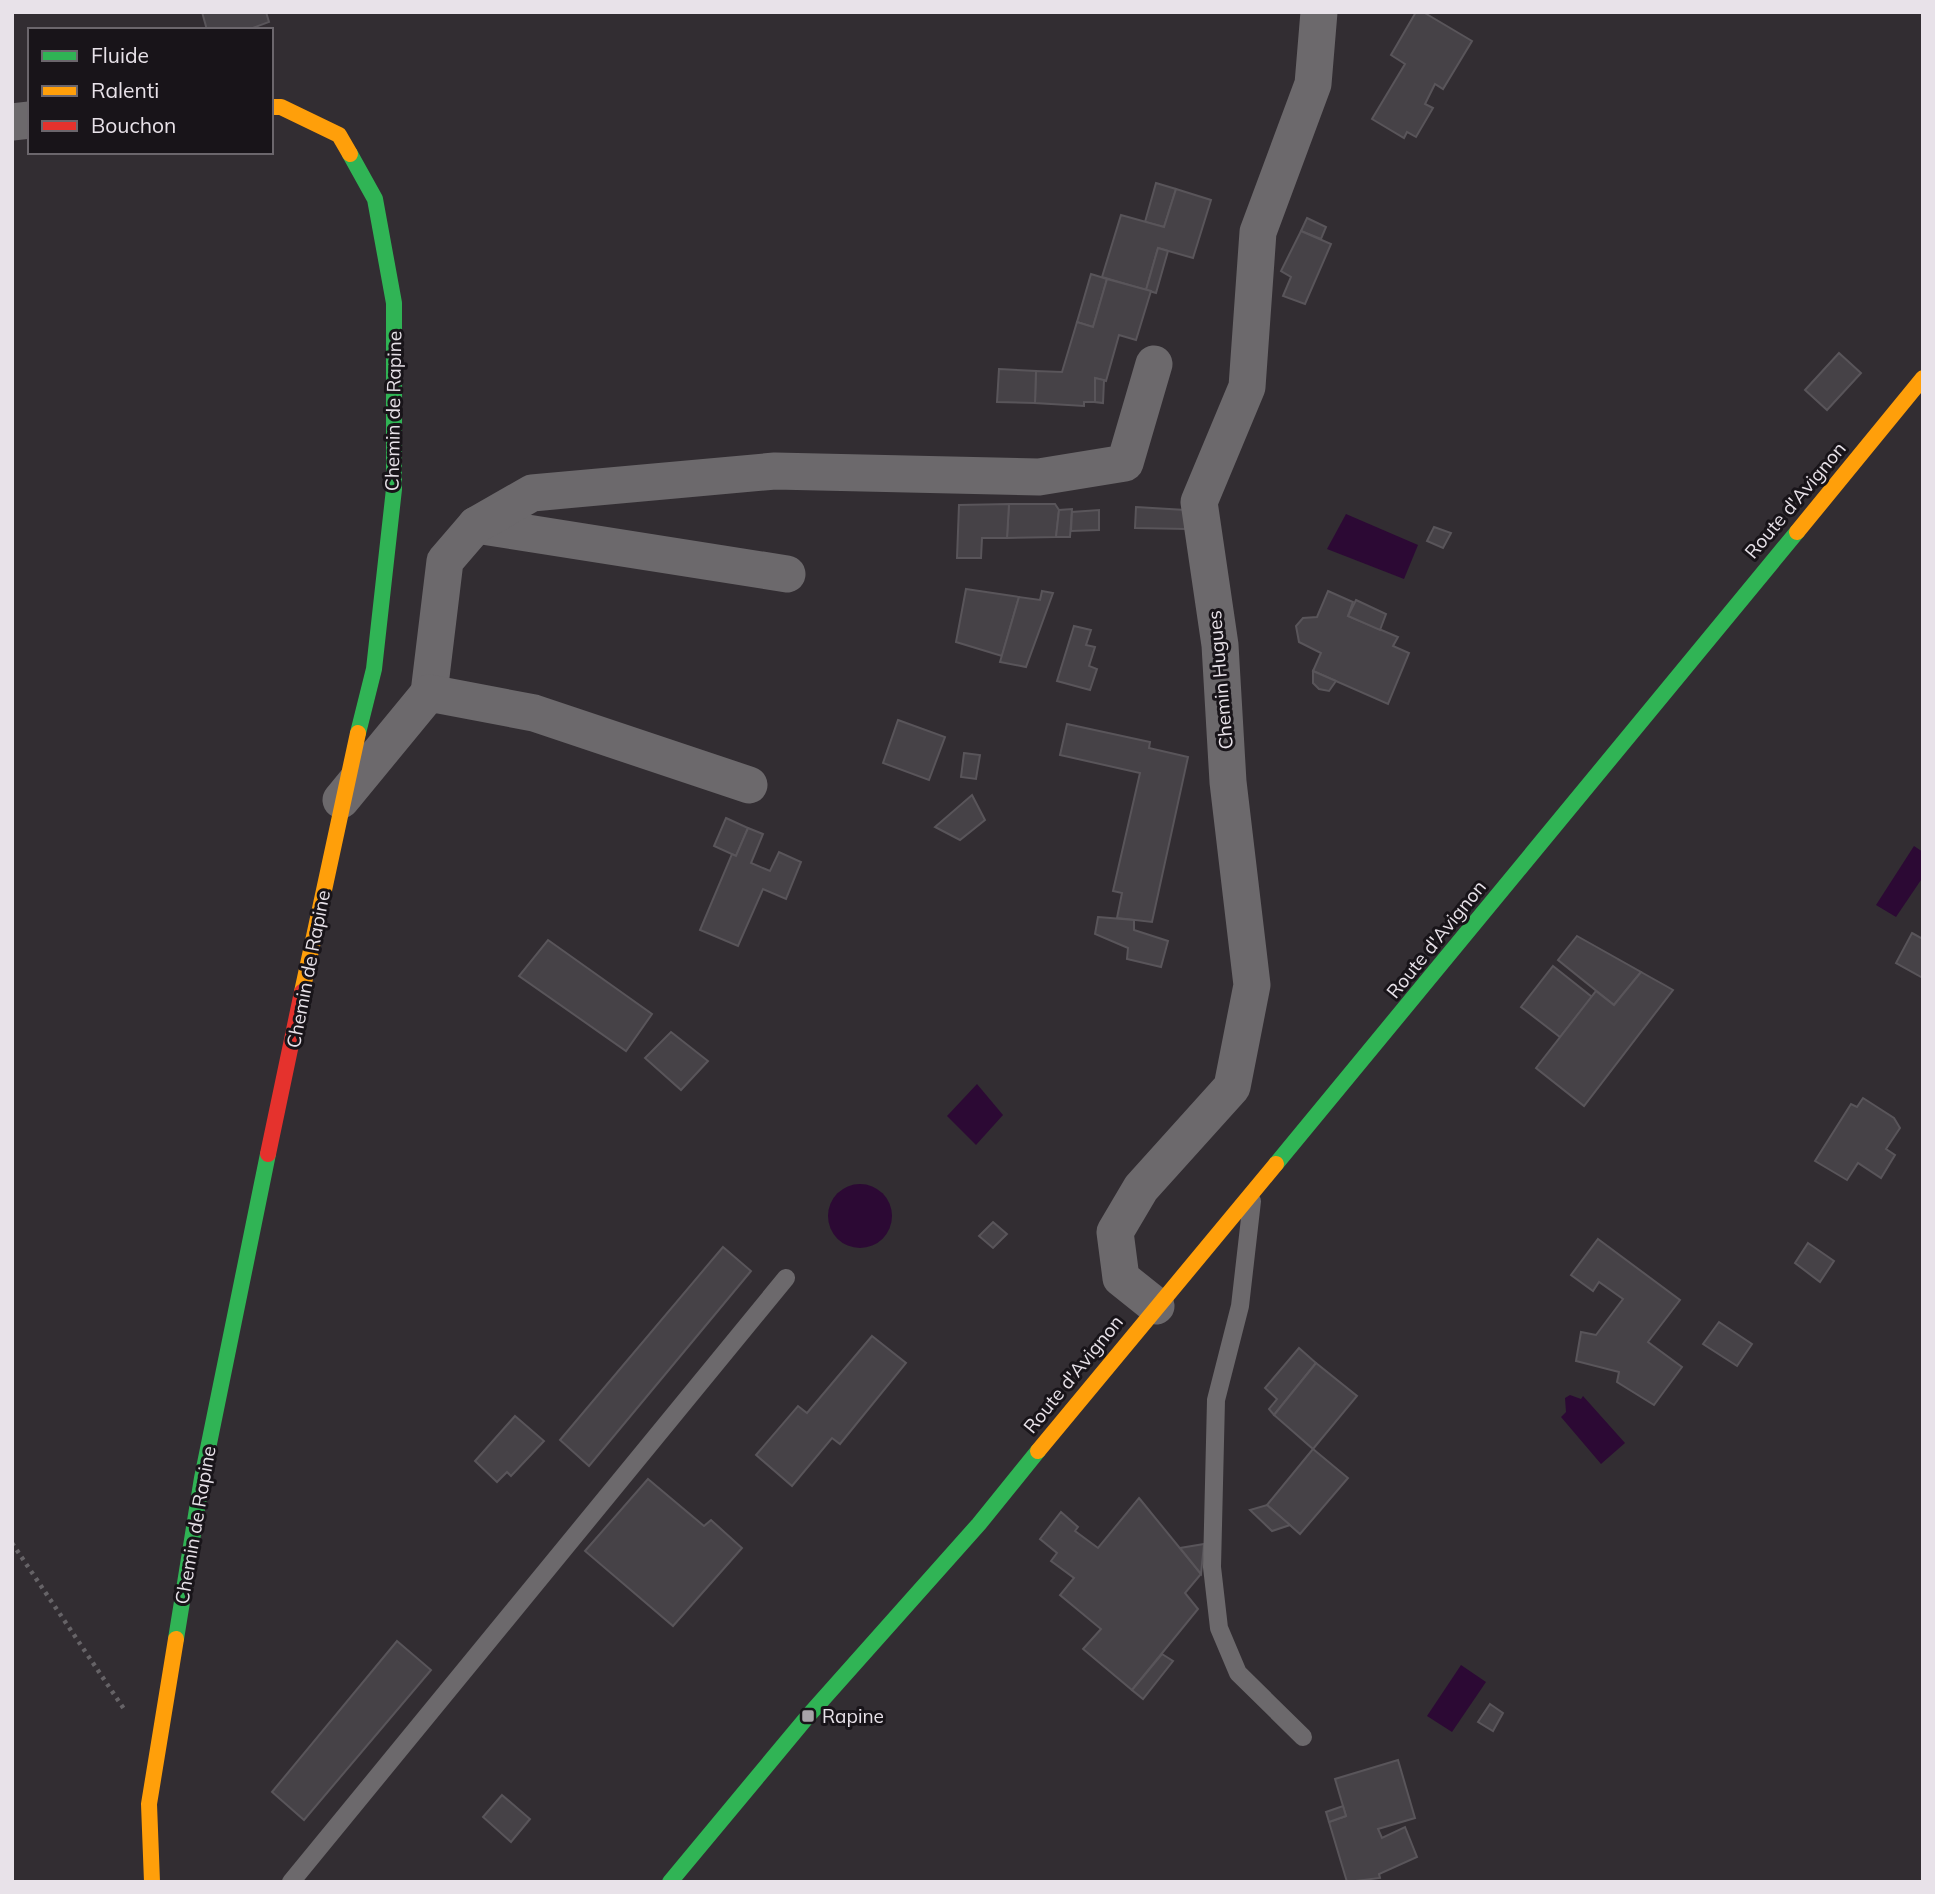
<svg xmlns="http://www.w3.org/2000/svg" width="1935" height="1894" viewBox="0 0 1935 1894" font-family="Mulish,sans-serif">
  <rect width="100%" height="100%" fill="#322d32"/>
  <g fill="#2c0934">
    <path d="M1346 514 1418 545 1404 579 1327 549Z"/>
    <path d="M1914 846 1923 852V877L1896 917 1876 905Z"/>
    <path d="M977 1084 1003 1115 976 1145 947 1116Z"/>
    <circle cx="860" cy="1216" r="32"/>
    <path d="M1570 1395 1581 1399 1583 1396 1625 1443 1601 1464 1561 1417 1566 1412 1565 1398Z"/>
    <path d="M1461 1665 1486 1682 1452 1732 1427 1716Z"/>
  </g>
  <g fill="#464247" stroke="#59555a" stroke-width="2">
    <path d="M202 12H266L269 22 247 30H207Z"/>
    <path d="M1416 12H1423L1472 41 1443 89 1435 84 1425 104 1433 108 1416 137 1407 132 1404 138 1372 119 1405 64 1391 55Z"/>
    <path d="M1156 183 1176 189 1164 227 1145 222Z"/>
    <path d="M1176 189 1211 200 1193 258 1158 248 1146 290 1102 277 1121 215 1164 227Z"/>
    <path d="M1307 218 1326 227 1321 239 1301 231Z"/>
    <path d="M1301 231 1331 244 1305 304 1283 296 1291 277 1281 271Z"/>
    <path d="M1158 248 1168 251 1156 293 1146 290Z"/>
    <path d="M1091 274 1107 279 1093 327 1077 322Z"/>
    <path d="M1107 279 1151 291 1136 340 1119 335 1106 381 1095 378V402H1084V406L1035 403 1036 371 1062 372 1077 322 1093 327Z"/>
    <path d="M1839 353 1861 373 1827 410 1805 390Z"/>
    <path d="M999 369 1036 371 1035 403 997 402Z"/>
    <path d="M1095 378 1104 380 1103 403 1095 402Z"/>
    <path d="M1009 504H1055L1059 510 1056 537 1007 538Z"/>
    <path d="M1009 504 1007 538H982L981 558H957L959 505Z"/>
    <path d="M1136 507 1185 510 1187 529 1135 528Z"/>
    <path d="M1072 509 1070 537H1056L1059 510Z"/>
    <path d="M1099 510V530L1071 531 1072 512Z"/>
    <path d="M1434 527 1451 533 1443 548 1427 541Z"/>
    <path d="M966 589 1019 597 1002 656 956 642Z"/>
    <path d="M1042 591 1053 593 1026 667 1000 662 1019 597 1040 600Z"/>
    <path d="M1328 591 1353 602 1348 616 1398 637 1393 646 1409 653 1388 704 1313 671 1321 653 1299 642 1296 626 1303 618 1317 617Z"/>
    <path d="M1356 600 1386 614 1380 630 1348 616Z"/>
    <path d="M1074 626 1091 630 1086 645 1095 647 1089 666 1097 669 1090 690 1057 681Z"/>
    <path d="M1313 671 1336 681 1329 691 1319 689 1313 683Z"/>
    <path d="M898 720 945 737 929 780 883 763Z"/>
    <path d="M1067 724 1150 742 1149 748 1188 757 1152 922 1117 918 1122 893 1113 891 1140 773 1060 755Z"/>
    <path d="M964 753 980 755 976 779 961 777Z"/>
    <path d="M972 795 985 820 960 840 935 827Z"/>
    <path d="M726 818 748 828 736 856 714 846Z"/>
    <path d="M748 828 763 834 751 863 770 871 779 852 801 862 786 899 763 889 738 946 700 930 732 854 736 856Z"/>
    <path d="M1098 917 1134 920V930L1168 941 1161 967 1127 959 1128 948 1095 934Z"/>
    <path d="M1912 933 1923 939V978L1896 963Z"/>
    <path d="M1577 936 1641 972 1614 1005 1558 960Z"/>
    <path d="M548 940 652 1014 626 1051 519 976Z"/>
    <path d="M1553 966 1592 997 1560 1037 1521 1007Z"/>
    <path d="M1641 972 1673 990 1584 1106 1536 1068 1596 991 1614 1005Z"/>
    <path d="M671 1032 708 1061 681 1090 645 1058Z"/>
    <path d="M1863 1098 1894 1118 1900 1128 1886 1149 1895 1155 1881 1178 1858 1163 1847 1180 1815 1161 1851 1104 1857 1107Z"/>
    <path d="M993 1222 1007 1234 993 1248 979 1236Z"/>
    <path d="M1598 1239 1680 1300 1648 1342 1682 1367 1654 1405 1617 1382 1619 1372 1576 1361 1581 1332 1596 1335 1623 1299 1599 1282 1593 1291 1571 1275Z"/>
    <path d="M1808 1243 1834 1261 1820 1282 1795 1263Z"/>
    <path d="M723 1247 751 1271 589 1466 560 1440Z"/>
    <path d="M1719 1322 1752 1344 1737 1366 1703 1344Z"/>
    <path d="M872 1336 906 1363 840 1444 832 1438 792 1486 756 1455 798 1406 807 1413Z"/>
    <path d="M1299 1348 1316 1363 1274 1415 1269 1409 1277 1399 1265 1388Z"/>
    <path d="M1316 1363 1357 1396 1313 1449 1274 1415Z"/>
    <path d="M515 1416 544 1441 511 1476 507 1472 497 1482 475 1461Z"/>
    <path d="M1313 1449 1348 1478 1300 1534 1267 1505Z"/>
    <path d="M648 1479 704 1526 711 1520 742 1548 673 1626 585 1551Z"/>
    <path d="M1139 1498 1201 1574 1185 1593 1198 1609 1132 1690 1083 1649 1101 1629 1060 1595 1074 1578 1051 1561 1057 1553 1040 1539 1061 1512 1078 1527 1075 1531 1098 1548Z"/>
    <path d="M1267 1505 1290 1525 1272 1531 1250 1510Z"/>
    <path d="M1204 1544 1201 1574 1180 1548Z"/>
    <path d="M397 1641 431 1670 304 1820 272 1792Z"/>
    <path d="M1162 1654 1173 1661 1143 1699 1132 1690Z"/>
    <path d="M1490 1704 1503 1713 1493 1731 1478 1722Z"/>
    <path d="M1398 1760 1415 1818 1378 1829 1382 1838 1405 1827 1417 1857 1379 1874 1380 1878 1347 1882 1329 1822 1346 1816 1335 1779Z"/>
    <path d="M502 1795 530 1819 511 1842 483 1817Z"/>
    <path d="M1343 1806 1346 1816 1329 1822 1326 1812Z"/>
  </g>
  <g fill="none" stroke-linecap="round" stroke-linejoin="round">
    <path stroke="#666367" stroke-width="4.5" stroke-dasharray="3.5 5" stroke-linecap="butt" d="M12 1543 124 1709"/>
    <g stroke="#6c696c" stroke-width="18">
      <path d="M1252 1201 1240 1306 1216 1400 1212 1567 1219 1628 1238 1673 1303 1737"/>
      <path d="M291 1882 786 1278"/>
    </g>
    <g stroke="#6c696c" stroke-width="37">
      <path d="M12 122 30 120"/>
      <path d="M476 525 787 574"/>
      <path d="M429 693 445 561 476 525 532 493 775 471 1039 477 1125 463 1154 364"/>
      <path d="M341 800 429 693 534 713 749 785"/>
      <path d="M1156 1306 1121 1278 1115 1232 1141 1188 1232 1087 1252 985 1228 782 1220 645 1199 502 1247 387 1258 232 1313 84 1319 12"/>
    </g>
    <g stroke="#30b455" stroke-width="16">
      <path d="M350 154 375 199 394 303V489L374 669 358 733"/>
      <path d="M1276 1164 1797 532"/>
      <path d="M176 1639 202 1478 268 1154"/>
      <path d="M670 1882 808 1716 979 1524 1038 1451"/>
    </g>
    <g stroke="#ff9f0a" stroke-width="16">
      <path d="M271 107H281L339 135 350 154"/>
      <path d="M1797 532 1923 378"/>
      <path d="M302 992 358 733"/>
      <path d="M1038 1451 1276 1164"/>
      <path d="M152 1882 149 1804 176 1639"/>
    </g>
    <path stroke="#e5322d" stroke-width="16" d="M268 1154 302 992"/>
  </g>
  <rect fill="#a8a3a9" stroke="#181419" stroke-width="2.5" x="801" y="1709" width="14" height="14" rx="3.5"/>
  <g text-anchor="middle" stroke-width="6" stroke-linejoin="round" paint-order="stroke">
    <g font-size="19" fill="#e8e2e9" stroke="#181419">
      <text transform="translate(393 411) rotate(-89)" y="7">Chemin de Rapine</text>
      <text transform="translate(1795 500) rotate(-50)" y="7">Route d'Avignon</text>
      <text transform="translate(1220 680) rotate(-95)" y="7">Chemin Hugues</text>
      <text transform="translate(1436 939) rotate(-51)" y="7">Route d'Avignon</text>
      <text transform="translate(308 969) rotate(-79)" y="7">Chemin de Rapine</text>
      <text transform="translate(1073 1374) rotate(-51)" y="7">Route d'Avignon</text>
      <text transform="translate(195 1525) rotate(-80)" y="7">Chemin de Rapine</text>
    </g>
    <g font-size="19" fill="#e8e2e9" stroke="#181419" text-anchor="start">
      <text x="822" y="1723">Rapine</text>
    </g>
  </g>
  <rect width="1935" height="1894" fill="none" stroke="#e8e2e9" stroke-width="28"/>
  <rect x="28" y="28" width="245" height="126" fill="#181419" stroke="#6b666c" stroke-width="2"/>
  <rect x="42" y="51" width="35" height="10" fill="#30b455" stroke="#6b666c" stroke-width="2"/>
  <text x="91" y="63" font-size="21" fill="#e8e2e9">Fluide</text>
  <rect x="42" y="86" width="35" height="10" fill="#ff9f0a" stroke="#6b666c" stroke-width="2"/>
  <text x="91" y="98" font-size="21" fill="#e8e2e9">Ralenti</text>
  <rect x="42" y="121" width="35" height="10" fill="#e5322d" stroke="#6b666c" stroke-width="2"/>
  <text x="91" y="133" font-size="21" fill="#e8e2e9">Bouchon</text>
</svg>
